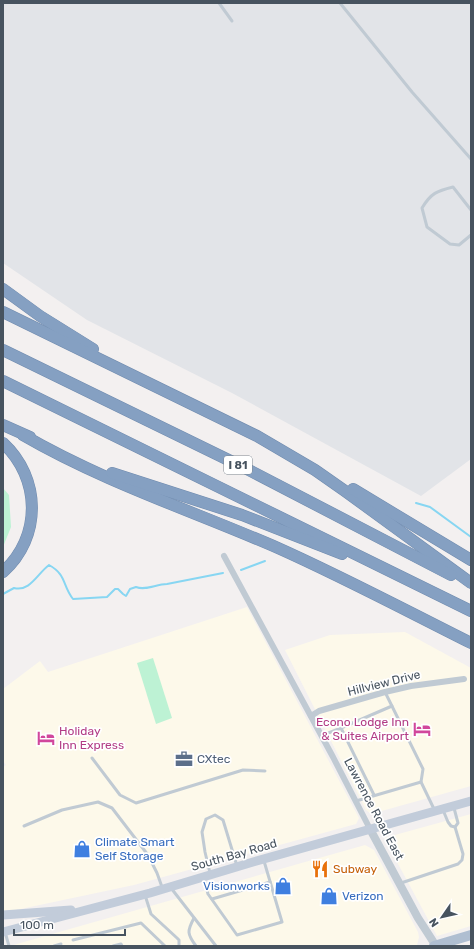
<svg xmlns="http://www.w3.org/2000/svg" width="474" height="949" viewBox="0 0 474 949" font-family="Rubik,sans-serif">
  <rect width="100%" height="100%" fill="#f3f0f0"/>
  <g fill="#fdf9ea">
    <path d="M247 607 359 818 356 824 134 885 16 910 3 911V767L6 765 3 761V689L40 661 48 672Z"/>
    <path d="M405 632 471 668V786L371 814 366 810 285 650 330 635Z"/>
    <path d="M471 814V926L437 936 384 838Z"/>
    <path d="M365 845 374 850 418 932 419 937 417 945 10 946Z"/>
  </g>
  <path fill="#e2e4e8" d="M3 3H471V459L421 496 232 393 87 320 3 263Z"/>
  <g fill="#bdf2d4">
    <path d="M3 488 9 495 11 527 3 547Z"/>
    <path d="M153 658 172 718 156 724 137 663Z"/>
  </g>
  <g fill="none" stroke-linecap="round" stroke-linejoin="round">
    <g stroke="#87d6f2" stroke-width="2">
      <path d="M416 503 430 507 471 537"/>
      <path d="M241 570 265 561"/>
      <path d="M3 594 14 588C30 592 37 574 49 565 67 575 62 585 73 599L107 597 115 589H118L123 594 126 596 130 589 136 587C146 591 156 584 167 584L223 573"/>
    </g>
    <g stroke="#708bae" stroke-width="12">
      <g id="motorway">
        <path d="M3 289 40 316 93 349"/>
        <path d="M3 312 257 436 315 470 345 491 471 583"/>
        <path d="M3 350 245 468 451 575"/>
        <path d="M3 381 471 611"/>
        <path d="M3 425 30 437"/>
        <path d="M23 435C104 482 193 511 278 548 343 577 407 611 471 643"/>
        <path d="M3 443C41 478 42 537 3 572"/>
        <path d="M112 473 242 515 342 554"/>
        <path d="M353 489 471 560"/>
      </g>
    </g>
    <g stroke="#c0cad3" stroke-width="3">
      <path d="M219 3 232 21"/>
      <path d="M340 3 412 92 471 159"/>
      <path d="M471 210 453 187C437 191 431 193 422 208L427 227 450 244 459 245 471 235"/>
      <path d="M385 692 423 769 421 782"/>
      <path d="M341 728 392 706"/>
      <path d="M321 736 341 728 374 795"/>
      <path d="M92 758 120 795 136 803 243 770 265 771"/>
      <path d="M356 801 421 782 434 809"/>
      <path d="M443 810 448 822 451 826 455 827 458 823 454 808"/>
      <path d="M24 826 62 810 98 802 112 808 148 855 157 873 162 887"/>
      <path d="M210 873 205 852 202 832 206 819 215 815 223 820 237 866"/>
      <path d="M204 879 208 894 237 935 282 922 264 861"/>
      <path d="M401 883 458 864 462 860 463 854 455 827"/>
      <path d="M171 888 216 946"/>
      <path d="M145 895 151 914 177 938 179 940V946"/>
      <path d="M212 899 270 882"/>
      <path d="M194 918C187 931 187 934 196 946"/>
      <path d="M5 932 9 946"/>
      <path d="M73 940 141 923 165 946"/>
      <path d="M54 946 61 944"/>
      <path d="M113 946 121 944 122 946"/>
    </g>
    <g stroke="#c0cad3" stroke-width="6">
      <path d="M224 556 333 757 370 829"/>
      <path d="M311 716 319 711 385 692 411 686 464 679"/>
    </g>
    <path stroke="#c0cad3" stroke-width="8" d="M370 829 418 918 436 946"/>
    <g stroke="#c2ccda" stroke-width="9">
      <path d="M3 915 71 910"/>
      <path d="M3 932 150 893 253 862 471 801"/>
    </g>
    <path stroke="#afbed1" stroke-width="10" d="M434 946 471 935"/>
    <use href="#motorway" stroke="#85a0c2" stroke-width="11"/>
  </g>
  <defs>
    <g id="hotel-bare" transform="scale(1.38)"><path d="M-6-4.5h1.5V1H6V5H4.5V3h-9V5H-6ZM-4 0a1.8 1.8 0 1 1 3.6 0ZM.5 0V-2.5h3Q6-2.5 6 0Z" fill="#d1479c" stroke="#fff" stroke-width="2.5" paint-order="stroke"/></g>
    <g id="office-bare" transform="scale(1.38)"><path d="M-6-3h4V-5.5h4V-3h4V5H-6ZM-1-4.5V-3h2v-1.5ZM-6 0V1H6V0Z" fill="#5c6f8a" stroke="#fff" stroke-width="2.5" paint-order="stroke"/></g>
    <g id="shop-bare" transform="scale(1.38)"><path d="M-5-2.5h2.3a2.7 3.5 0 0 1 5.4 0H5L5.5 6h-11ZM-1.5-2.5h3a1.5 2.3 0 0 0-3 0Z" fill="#3f7fe0" stroke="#fff" stroke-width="2.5" paint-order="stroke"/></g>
    <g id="restaurant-bare" transform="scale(1.38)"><path d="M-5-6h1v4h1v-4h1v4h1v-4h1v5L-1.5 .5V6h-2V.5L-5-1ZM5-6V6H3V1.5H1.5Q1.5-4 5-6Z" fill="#e8710a" stroke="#fff" stroke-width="2.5" paint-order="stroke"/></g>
  </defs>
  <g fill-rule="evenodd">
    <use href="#hotel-bare" x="422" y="729"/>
    <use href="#hotel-bare" x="46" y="738"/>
    <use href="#office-bare" x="184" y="759"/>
    <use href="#shop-bare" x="82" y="849"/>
    <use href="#restaurant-bare" x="320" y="869"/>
    <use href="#shop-bare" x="283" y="886"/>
    <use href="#shop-bare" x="329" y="896"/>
  </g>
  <g text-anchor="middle" stroke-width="3.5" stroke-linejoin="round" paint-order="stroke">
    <rect fill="#fff" stroke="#7e878f" stroke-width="1" x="224" y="456" width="28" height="18" rx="3"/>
    <g font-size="11" font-weight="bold" fill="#47535f">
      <text x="238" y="469">I 81</text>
    </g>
    <g font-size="12" fill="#47535f" stroke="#fff">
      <text transform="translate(384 683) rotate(-14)" y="4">Hillview Drive</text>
      <text transform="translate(374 809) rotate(62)" y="4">Lawrence Road East</text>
      <text transform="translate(234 855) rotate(-16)" y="4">South Bay Road</text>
    </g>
    <g font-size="12" fill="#b23c85" stroke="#fff" text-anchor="end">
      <text x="409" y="726">Econo Lodge Inn<tspan x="409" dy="14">&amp; Suites Airport</tspan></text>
      <text x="59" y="735" text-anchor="start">Holiday<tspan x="59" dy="14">Inn Express</tspan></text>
    </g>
    <g font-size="12" fill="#4e5e75" stroke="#fff" text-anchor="start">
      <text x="197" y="763">CXtec</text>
    </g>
    <g font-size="12" fill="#366cbe" stroke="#fff" text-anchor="start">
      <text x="95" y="846">Climate Smart<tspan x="95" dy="14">Self Storage</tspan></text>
      <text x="270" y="890" text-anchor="end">Visionworks</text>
      <text x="342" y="900">Verizon</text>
    </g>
    <g font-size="12" fill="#c56008" stroke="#fff" text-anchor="start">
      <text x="333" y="873">Subway</text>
    </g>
  </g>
  <rect width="474" height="949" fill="none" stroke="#47535f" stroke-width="8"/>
  <g transform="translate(442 917) rotate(236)" stroke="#ffffff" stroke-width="3" paint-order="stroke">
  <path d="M0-3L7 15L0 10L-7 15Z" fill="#47535f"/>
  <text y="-6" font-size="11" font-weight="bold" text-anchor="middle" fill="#47535f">N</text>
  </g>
  <path d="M14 929v6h111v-6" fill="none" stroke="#47535f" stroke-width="2"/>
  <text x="20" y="929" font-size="12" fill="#47535f" stroke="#ffffff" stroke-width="3" paint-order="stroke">100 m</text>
</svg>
